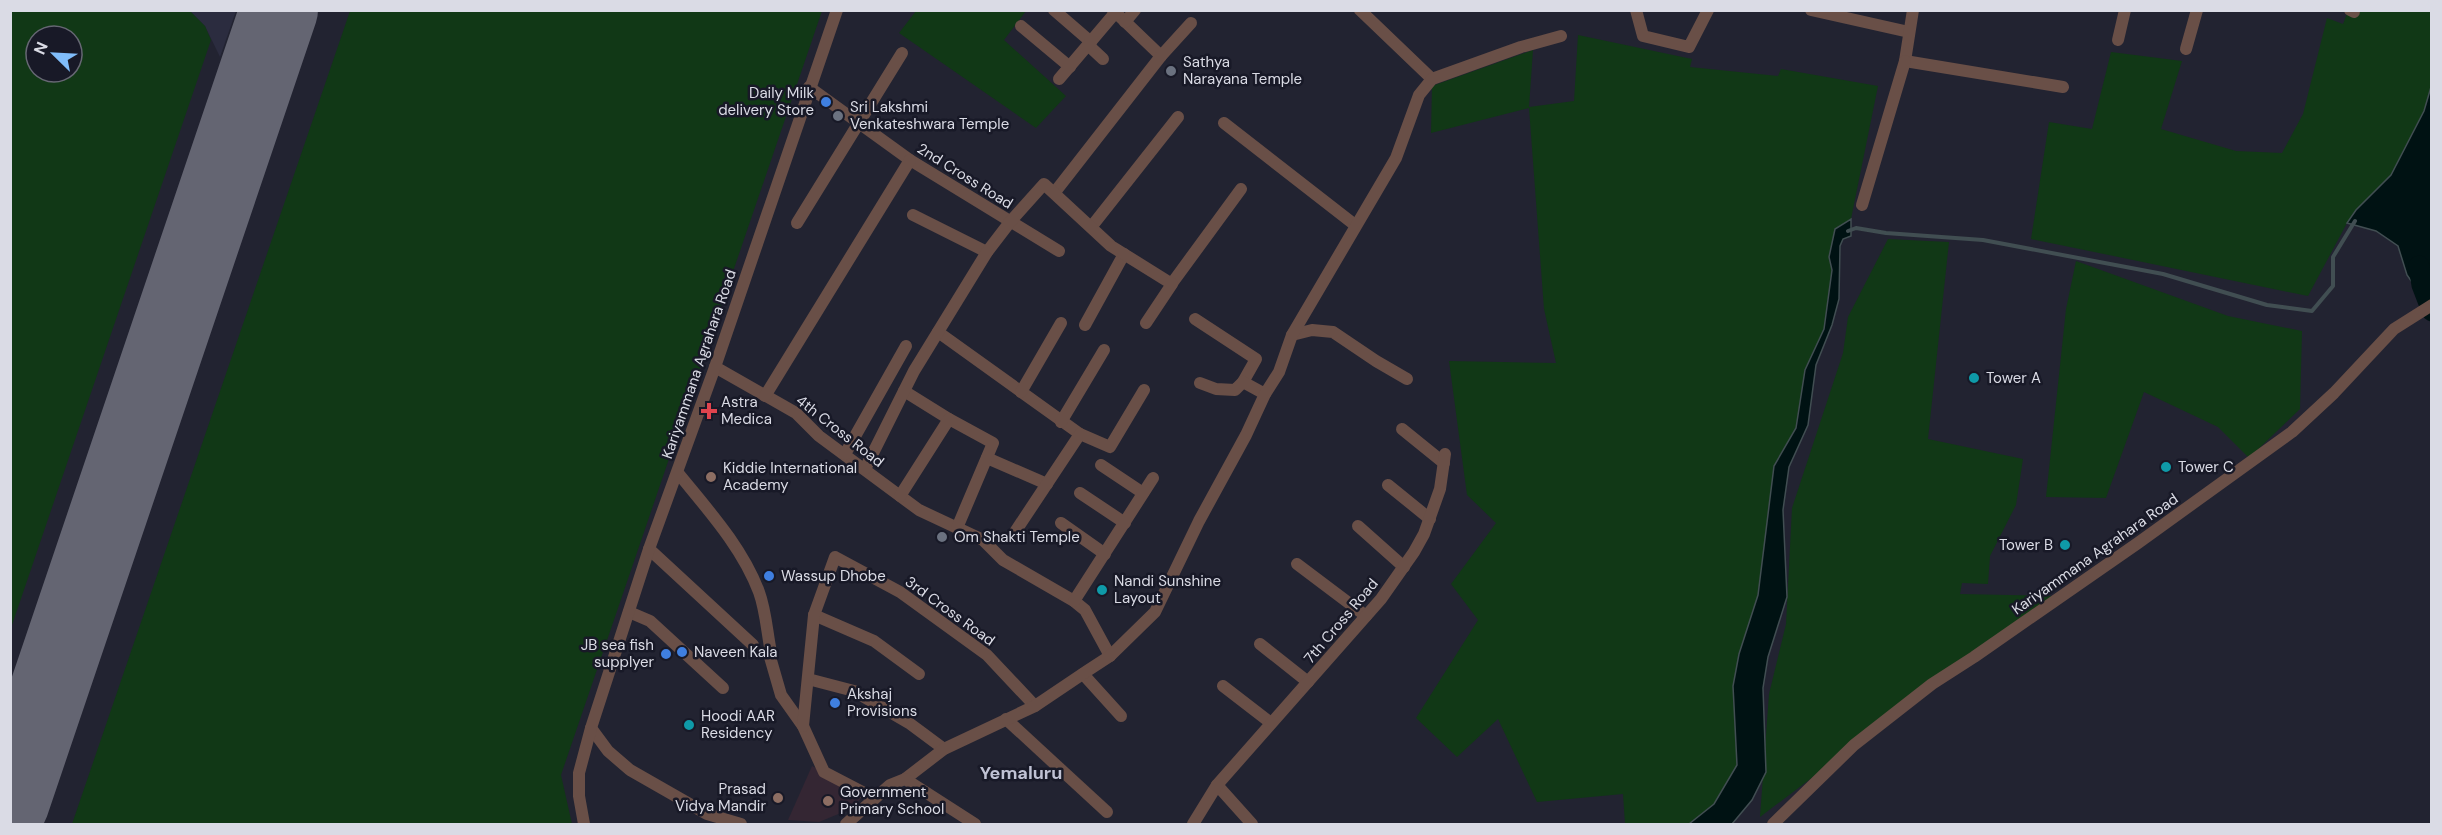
<svg xmlns="http://www.w3.org/2000/svg" width="2442" height="835" viewBox="0 0 2442 835" font-family="'DM Sans',sans-serif">
  <rect width="100%" height="100%" fill="#222331"/>
  <path fill="#2b2c3f" d="M190 11H236L220 57 205 26Z"/>
  <path fill="#342633" d="M812 766 865 793 853 808 819 822 788 820Z"/>
  <g fill="#113816" fill-rule="evenodd">
    <path d="M11 10 190 11 205 26 211 40 11 628ZM36 36H72V72H36Z"/>
    <path d="M350 11H822L561 775 572 824H72Z"/>
    <path d="M916 11H1026L1004 40 1066 96 1036 128 899 33Z"/>
    <path d="M2348 11H2431V87L2424 111 2391 175 2356 210 2347 223 2308 296 2031 239 2049 122 2092 129 2111 52 2182 61 2161 129 2236 151 2282 153 2303 114 2327 18 2343 24Z"/>
    <path d="M1578 35 1692 59 1690 67 1778 76 1781 69 1878 86 1851 219 1835 229 1829 256 1832 270 1824 329 1805 370 1796 428 1774 466 1758 595 1739 654 1733 686 1737 765 1714 804 1689 824H1625L1623 794 1537 802 1498 719 1457 757 1416 718 1478 620 1451 584 1496 523 1467 495 1449 361 1556 363 1544 309 1529 108 1431 133 1432 86 1533 50 1529 107 1574 101Z"/>
    <path d="M1888 239 1949 242 1928 439 2023 459 2016 505 1990 556 1988 584 1962 583 1960 594 2052 596 1760 817 1769 694 1786 624 1792 508 1843 353 1848 317Z"/>
    <path d="M2076 261 2228 316 2302 331 2300 409 2249 458 2218 427 2144 392 2106 498 2046 497 2066 309Z"/>
  </g>
  <g fill="#001213" stroke="#414e52" stroke-width="1.5">
    <path d="M2431 87V290L2421 295 2407 275 2398 246 2376 231 2347 223 2356 210 2391 175 2424 111Z"/>
    <path d="M1851 219V236L1843 239 1840 246 1839 299 1832 325 1816 365 1808 425 1789 467 1783 510 1787 597 1768 657 1763 688 1766 772 1752 800 1732 824H1689L1714 804 1737 765 1733 686 1739 654 1758 595 1774 466 1796 428 1805 370 1824 329 1832 270 1829 257 1835 229Z"/>
  </g>
  <g fill="none" stroke-linecap="round" stroke-linejoin="round">
    <path stroke="#414e52" stroke-width="4" d="M1848 231 1856 228 1886 233 1983 240 2163 274 2267 305 2312 311 2333 286V257L2355 221"/>
    <path stroke="#001213" stroke-width="21" d="M2419 266 2422 285 2432 311"/>
    <path stroke="#646572" stroke-width="78" d="M10 804 279 10"/>
    <g stroke="#694f47" stroke-width="12">
      <path d="M1054 10 1091 42"/>
      <path d="M1113 10 1161 56"/>
      <path d="M1360 10 1432 79"/>
      <path d="M1636 10 1643 36 1689 47 1708 10"/>
      <path d="M1811 10 1909 32"/>
      <path d="M1913 10 1905 61 2063 87"/>
      <path d="M2350 10 2354 12"/>
      <path d="M1125 22 1135 10"/>
      <path d="M1021 26 1070 67"/>
      <path d="M2118 40 2125 10"/>
      <path d="M1088 45 1103 59"/>
      <path d="M2186 49 2197 10"/>
      <path d="M1059 79 1115 13"/>
      <path d="M809 87 910 160 1059 251"/>
      <path d="M1224 123 1355 225"/>
      <path d="M1055 192 1161 56 1191 23"/>
      <path d="M1862 205 1905 61"/>
      <path d="M913 215 987 252"/>
      <path d="M797 223 902 53"/>
      <path d="M1092 226 1178 117"/>
      <path d="M1170 286 1241 189"/>
      <path d="M1195 319 1256 359 1243 382"/>
      <path d="M1085 325 1124 254"/>
      <path d="M938 332 1080 434"/>
      <path d="M1292 335 1312 330 1333 332 1376 361 1407 379"/>
      <path d="M715 367 796 413 819 436 919 510 983 540 1003 560 1074 601 1085 610 1110 656"/>
      <path d="M1200 383 1216 389 1235 390 1243 382 1265 394"/>
      <path d="M904 391 949 419"/>
      <path d="M1021 392 1061 323"/>
      <path d="M765 396 910 160"/>
      <path d="M1061 422 1104 350"/>
      <path d="M1402 429 1444 463"/>
      <path d="M845 454 906 346"/>
      <path d="M987 458 1047 484"/>
      <path d="M1101 465 1143 493"/>
      <path d="M865 469 914 371 987 252 1010 222 1044 184 1111 246 1172 284 1146 323"/>
      <path d="M678 473C708 510 742 547 759 592 766 611 767 633 771 652L770 657 781 695 803 726 824 772 874 798"/>
      <path d="M1388 485 1430 519"/>
      <path d="M1080 493 1125 523"/>
      <path d="M900 496 949 419 993 443 957 528"/>
      <path d="M1061 523 1105 554"/>
      <path d="M1358 526 1404 567"/>
      <path d="M1015 532 1080 434 1110 447 1144 390"/>
      <path d="M649 549 753 645"/>
      <path d="M1297 564 1366 616"/>
      <path d="M1074 601 1153 478"/>
      <path d="M629 612 650 621 723 688"/>
      <path d="M814 615 874 641 919 674"/>
      <path d="M1260 644 1308 682"/>
      <path d="M1083 674 1121 716"/>
      <path d="M808 679 854 691 909 723 944 749"/>
      <path d="M1223 686 1271 723"/>
      <path d="M1006 719 1107 812"/>
      <path d="M803 726 814 615 835 557 900 592 987 655 1035 706"/>
      <path d="M591 728 608 751 630 770 707 814 741 824"/>
      <path d="M905 779 944 749 1035 706 1087 671 1110 656 1155 612 1199 521 1246 435 1265 394 1279 372 1292 335 1396 158 1419 95 1432 79 1521 47 1561 36"/>
      <path d="M1217 785 1252 824"/>
      <path d="M584 824 579 796V773L591 728 649 549 715 367 837 10"/>
      <path d="M846 824 890 785 905 779 975 824"/>
      <path d="M1193 824 1217 785 1381 599 1414 552 1424 534 1440 489 1445 454"/>
      <path d="M1773 824 1854 745 1932 684 1974 657 2138 543 2292 432 2334 393 2394 329 2432 305"/>
    </g>
  </g>
  <g fill="#6b7280" stroke="#181927" stroke-width="2">
    <circle cx="1171" cy="71" r="6"/>
    <circle cx="838" cy="116" r="6"/>
    <circle cx="942" cy="537" r="6"/>
  </g>
  <g fill="#3f7fe0" stroke="#181927" stroke-width="2">
    <circle cx="826" cy="102" r="6"/>
    <circle cx="769" cy="576" r="6"/>
    <circle cx="682" cy="652" r="6"/>
    <circle cx="666" cy="654" r="6"/>
    <circle cx="835" cy="703" r="6"/>
  </g>
  <g fill="#0f9aa8" stroke="#181927" stroke-width="2">
    <circle cx="1974" cy="378" r="6"/>
    <circle cx="2166" cy="467" r="6"/>
    <circle cx="2065" cy="545" r="6"/>
    <circle cx="1102" cy="590" r="6"/>
    <circle cx="689" cy="725" r="6"/>
  </g>
  <path fill="#e0444e" stroke="#181927" stroke-width="2" d="M706 402h6v6h6v6h-6v6h-6v-6h-6v-6h6z"/>
  <g fill="#8d6e63" stroke="#181927" stroke-width="2">
    <circle cx="711" cy="477" r="6"/>
    <circle cx="778" cy="798" r="6"/>
    <circle cx="828" cy="801" r="6"/>
  </g>
  <g text-anchor="middle" stroke-width="5" stroke-linejoin="round" paint-order="stroke">
    <g font-size="15" fill="#dadbe5" stroke="#181927" text-anchor="start">
      <text x="1183" y="67">Sathya<tspan x="1183" dy="17">Narayana Temple</tspan></text>
      <text x="814" y="98" text-anchor="end">Daily Milk<tspan x="814" dy="17">delivery Store</tspan></text>
      <text x="850" y="112">Sri Lakshmi<tspan x="850" dy="17">Venkateshwara Temple</tspan></text>
      <text x="1986" y="383">Tower A</text>
      <text x="721" y="407">Astra<tspan x="721" dy="17">Medica</tspan></text>
      <text x="2178" y="472">Tower C</text>
      <text x="723" y="473">Kiddie International<tspan x="723" dy="17">Academy</tspan></text>
      <text x="954" y="542">Om Shakti Temple</text>
      <text x="2053" y="550" text-anchor="end">Tower B</text>
      <text x="781" y="581">Wassup Dhobe</text>
      <text x="1114" y="586">Nandi Sunshine<tspan x="1114" dy="17">Layout</tspan></text>
      <text x="654" y="650" text-anchor="end">JB sea fish<tspan x="654" dy="17">supplyer</tspan></text>
      <text x="694" y="657">Naveen Kala</text>
      <text x="847" y="699">Akshaj<tspan x="847" dy="17">Provisions</tspan></text>
      <text x="701" y="721">Hoodi AAR<tspan x="701" dy="17">Residency</tspan></text>
      <text x="766" y="794" text-anchor="end">Prasad<tspan x="766" dy="17">Vidya Mandir</tspan></text>
      <text x="840" y="797">Government<tspan x="840" dy="17">Primary School</tspan></text>
    </g>
    <g font-size="15" fill="#dadbe5" stroke="#181927">
      <text transform="translate(965 176) rotate(32)" y="5">2nd Cross Road</text>
      <text transform="translate(699 364) rotate(-71)" y="5">Kariyammana Agrahara Road</text>
      <text transform="translate(840 431) rotate(38)" y="5">4th Cross Road</text>
      <text transform="translate(2095 554) rotate(-35)" y="5">Kariyammana Agrahara Road</text>
      <text transform="translate(950 611) rotate(36)" y="5">3rd Cross Road</text>
      <text transform="translate(1341 621) rotate(-50)" y="5">7th Cross Road</text>
    </g>
    <g font-size="18" font-weight="bold" fill="#c0c2d4" stroke="#181927">
      <text x="1021" y="779">Yemaluru</text>
    </g>
  </g>
  <rect width="2442" height="835" fill="none" stroke="#dadbe5" stroke-width="24"/>
  <g transform="translate(54 54) rotate(294)"><circle r="28" fill="#181927" stroke="#666773" stroke-width="1.5"/>
  <path d="M0-4.5L10 22L0 15L-10 22Z" fill="#80bdfa"/>
  <text y="-9" font-size="16" font-weight="bold" text-anchor="middle" fill="#dadbe5">N</text>
  </g>
</svg>
